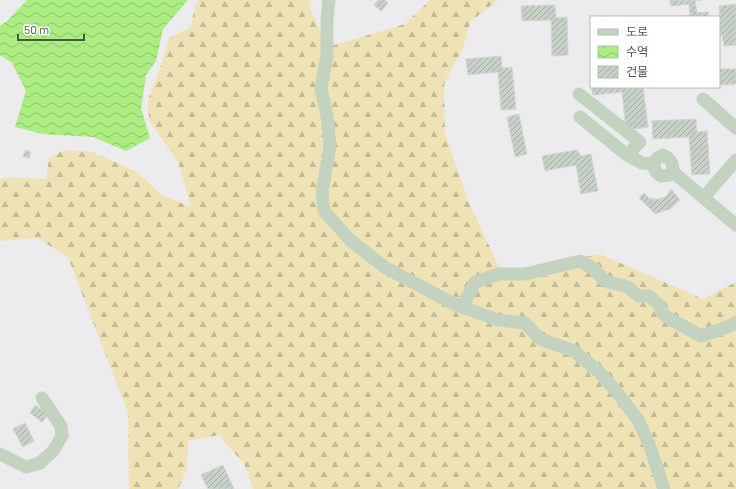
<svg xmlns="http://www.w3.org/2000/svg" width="736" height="489" viewBox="0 0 736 489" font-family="Barlow,'Noto Sans KR',sans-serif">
  <defs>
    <pattern id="forest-firs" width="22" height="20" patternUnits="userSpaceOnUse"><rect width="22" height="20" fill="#efe3b6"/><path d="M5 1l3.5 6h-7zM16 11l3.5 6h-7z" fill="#c3bb96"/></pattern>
    <pattern id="water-waves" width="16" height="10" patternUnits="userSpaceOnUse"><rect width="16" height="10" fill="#abed81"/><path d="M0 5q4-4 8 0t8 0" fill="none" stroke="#8dc36b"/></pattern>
    <pattern id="building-hatch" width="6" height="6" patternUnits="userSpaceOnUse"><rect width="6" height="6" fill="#c8d1c8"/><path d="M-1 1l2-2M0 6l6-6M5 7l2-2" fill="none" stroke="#a4ada4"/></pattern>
  </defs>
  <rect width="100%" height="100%" fill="#ecebee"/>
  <path fill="url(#forest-firs)" d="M200 0H311L309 6 328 47 405 24 430 0H498L471 21 462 50 444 84 445 134 469 203 502 273 600 254 703 299 736 282V489H253L244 464 219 435 188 441 187 469 178 489H129L128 413 68 257 37 238 0 241V179L11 177 46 179 49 158 64 150 92 152 137 172 162 195 191 207 178 162 149 120 148 99 160 69 169 38 191 27 195 4Z"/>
  <path fill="url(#water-waves)" d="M27 0H188L163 29 156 61 146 75 141 108 150 138 126 151 93 137 42 134 15 127 26 91 12 63 0 55V26L7 21Z"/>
  <g fill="url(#building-hatch)" stroke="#cfd7d0">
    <path d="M378 0H385L388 3 381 11 374 5Z"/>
    <path d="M670 0H702L695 1 697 13 708 12 709 17H673L690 15 689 4 671 6Z"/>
    <path d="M736 4V45L724 46 722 35 719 36V20H720L719 6Z"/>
    <path d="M555 5 556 18 567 17 568 55 552 56 551 20 522 21 521 6Z"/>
    <path d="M501 56 502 68 512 67 516 109 501 110 498 72 468 75 466 59Z"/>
    <path d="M719 69H736V84L719 85Z"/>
    <path d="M591 87H643L648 127 626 130 622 92 593 95Z"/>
    <path d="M519 114 527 154 515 157 507 117Z"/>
    <path d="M696 119 697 132 707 131 710 174 692 175 689 137 653 139 652 121Z"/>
    <path d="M25 150 31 152 29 158 23 156Z"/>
    <path d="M577 150 581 156 591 154 598 191 581 194 576 165 545 171 542 156Z"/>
    <path d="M671 189 680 200 670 209 655 214 639 198 644 193 650 199H659L666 197Z"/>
    <path d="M35 405 48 414 42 422 30 413Z"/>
    <path d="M25 423 34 441 23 447 13 429Z"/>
    <path d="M223 465 234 489H208L201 475Z"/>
  </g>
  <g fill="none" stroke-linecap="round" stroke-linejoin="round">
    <g stroke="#c3d3c0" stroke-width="13">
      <path d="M329 0 327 18V55L321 89 327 116 330 146 322 193 324 211 351 241 386 268 452 303 462 307 475 282 499 274H525L580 261 594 269 605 281 628 287 638 296H649L658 304 665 316 701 336 730 326 736 322"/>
      <path d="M579 94 640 142 627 155"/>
      <path d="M703 99 736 128"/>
      <path d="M580 117 627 155 642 163 653 164"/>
      <path d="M673 172 670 175 661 176 656 172 653 164 657 158 663 155C671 159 673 163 673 172L736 225"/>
      <path d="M704 197 736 160"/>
      <path d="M462 307 498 320 525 323 540 339 574 351 599 372 616 391 638 420 649 444 664 489"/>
      <path d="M0 454 26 467 40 463 53 451 62 436 61 426 42 398"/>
    </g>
  </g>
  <rect x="590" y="16" width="130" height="72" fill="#ffffff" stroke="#b5bdb4"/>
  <rect x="598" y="29" width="20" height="6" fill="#c3d3c0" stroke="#b5bdb4"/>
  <text x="626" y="36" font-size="12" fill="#465943">도로</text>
  <rect x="598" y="46" width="20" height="12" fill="url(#water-waves)" stroke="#b5bdb4"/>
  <text x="626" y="56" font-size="12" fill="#465943">수역</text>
  <rect x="598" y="66" width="20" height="12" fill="url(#building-hatch)" stroke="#b5bdb4"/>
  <text x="626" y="76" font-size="12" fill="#465943">건물</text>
  <path d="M18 34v6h66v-6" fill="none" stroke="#465943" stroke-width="2"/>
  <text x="24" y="34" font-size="12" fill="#465943" stroke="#ffffff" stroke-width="3" paint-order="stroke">50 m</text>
</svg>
